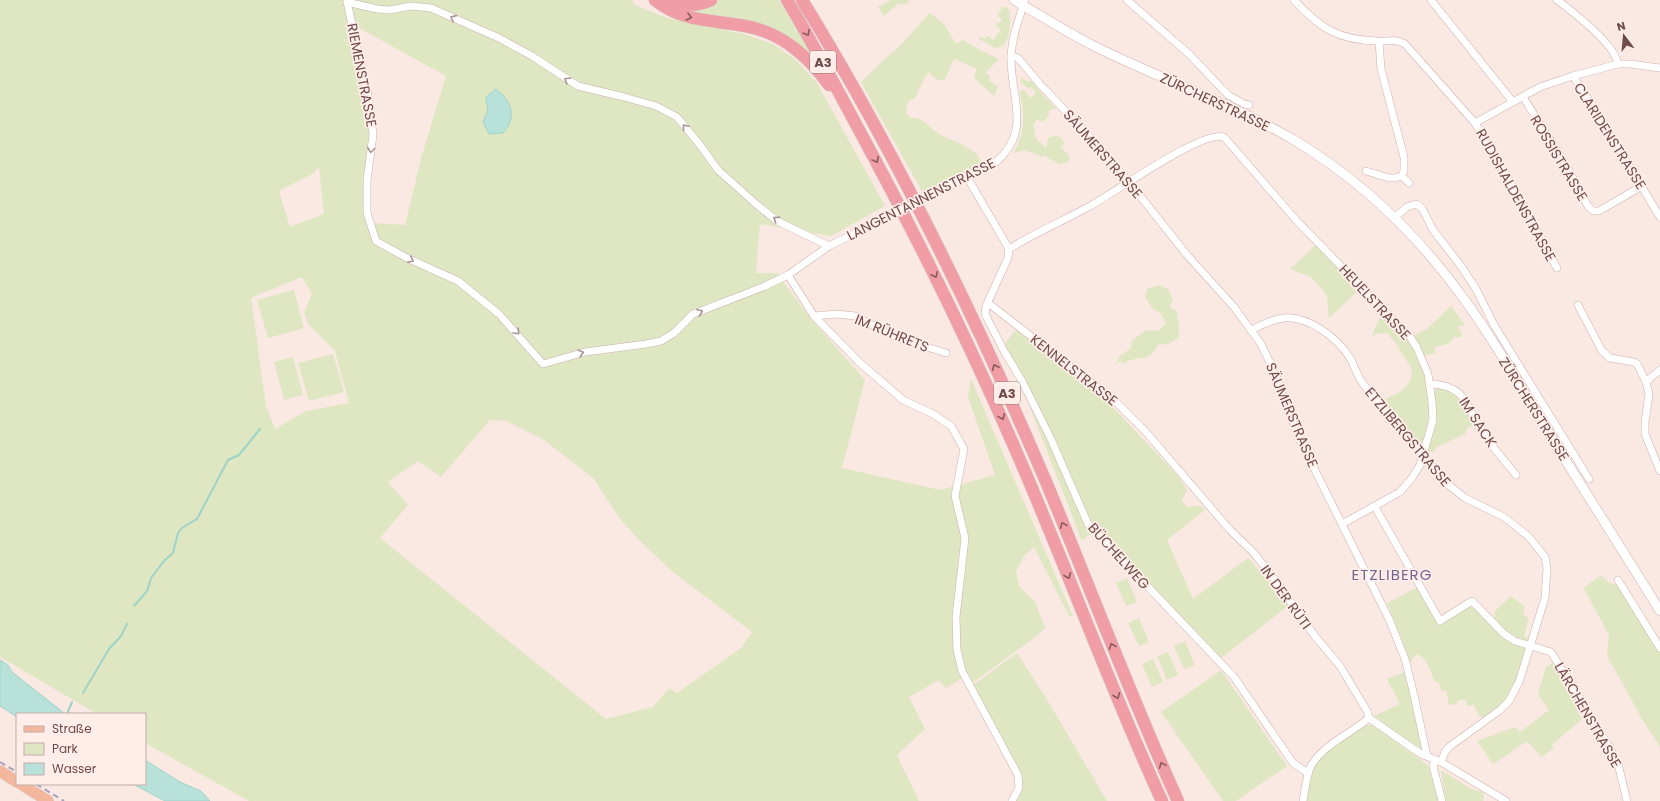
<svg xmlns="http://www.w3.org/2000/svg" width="1660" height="801" viewBox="0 0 1660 801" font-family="Poppins,sans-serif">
  <rect width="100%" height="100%" fill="#fae8e2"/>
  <g fill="#dee7c2" fill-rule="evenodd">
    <path d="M0 0H632L635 5 667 18 744 34 773 44 796 60 817 83 885 206 831 236 760 224 756 273H777L807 314 865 380 842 468 940 490 995 475 968 397 971 379 1073 616H1069L1034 547 1024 556 1016 572 1019 586 1035 602 1045 628 1037 636 968 686 963 678 946 688 939 680 909 697 925 729 897 755 919 801H249L145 743V714H97L0 657ZM350 23 446 76 422 155 405 225 374 223 370 213 371 140 365 99ZM496 89 489 134 483 122 488 110 486 97ZM319 166 324 214 290 227 279 191 314 173ZM302 277 312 294 304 312 308 324 335 351 349 403 306 411 275 429 266 406 251 298ZM490 420 506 421 544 440 594 479 620 519 642 543 674 573 752 632 741 648 677 693 669 688 653 707 606 719 380 538 408 505 388 482 418 461 441 477Z"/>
    <path d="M719 0H779L816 63 784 37 759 23 749 24 718 15 696 16 673 6 712 5Z"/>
    <path d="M890 0H909V2L907 4H898L884 16 878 7Z"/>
    <path d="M1003 7H1007C1013 15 1010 39 1003 46L995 48 979 39 980 36 984 39 988 36 993 40 1001 30 995 24 997 22 999 23 1002 20 997 15Z"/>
    <path d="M930 13 944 24 956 44 963 40 982 51 999 59 985 73 990 76 989 81 998 86 994 96 974 78 977 69 954 59 945 79 941 81 933 77 928 71 927 76 925 77 915 98 909 101 906 107 907 114 911 118C925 118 926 125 936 132 948 140 964 143 975 153 978 155 980 159 981 163L978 166 923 193 861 82 891 53 895 51Z"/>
    <path d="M1021 78 1027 81H1032L1043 95 1056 108 1050 110 1048 116 1043 122 1038 119 1033 124 1036 139 1046 148 1048 138C1055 135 1062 134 1064 144L1061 147 1069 155V162L1060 164 1044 156 1041 157C1036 152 1030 153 1024 150L1014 153C1025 130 1025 117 1020 93L1021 90 1025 91 1030 98 1036 93 1031 87 1028 89 1020 81Z"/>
    <path d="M1316 245 1360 289 1329 318 1327 297 1325 293 1311 277 1290 269Z"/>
    <path d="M1160 285 1169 290 1173 301 1169 307 1177 311C1177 320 1180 329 1179 338L1168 344 1158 345C1147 366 1138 353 1123 364L1121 360 1115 365 1120 356 1131 348 1132 340 1147 330 1158 331 1166 323 1160 313 1153 309 1145 297 1147 289Z"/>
    <path d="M294 290 304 328 268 338 257 300Z"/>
    <path d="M1451 306 1465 325 1458 326 1462 336 1458 338 1455 336 1448 344 1435 347V353L1425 356 1419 343 1413 336 1427 329Z"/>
    <path d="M1382 312C1390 320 1399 327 1405 336 1426 363 1432 396 1427 429 1426 435 1425 445 1418 446L1381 401C1395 395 1419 385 1410 365L1408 363 1395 342 1387 333H1380L1372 336Z"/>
    <path d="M1016 330 1110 404 1178 476 1187 490 1182 500 1187 507 1200 505 1205 510 1167 540 1193 599 1248 558 1289 605 1220 659 1095 529 1082 541 1005 343Z"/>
    <path d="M333 354 344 392 309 401 298 363Z"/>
    <path d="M293 357 303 395 284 400 274 362Z"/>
    <path d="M1439 387 1458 395 1475 425 1467 428 1465 434 1437 447 1433 452 1428 451C1432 436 1436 423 1436 407 1436 401 1434 395 1436 389Z"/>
    <path d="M1601 575 1608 582 1618 586 1660 651V747L1642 719 1607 655 1609 636 1584 588Z"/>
    <path d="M1127 578 1137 602 1126 606 1116 583Z"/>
    <path d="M1418 587 1439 626 1468 606 1472 605 1525 649 1526 652C1516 682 1513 698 1486 718L1479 716 1474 705 1467 706 1465 699 1457 701V704L1449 705 1446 690 1441 691 1439 682H1435C1431 673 1427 656 1416 654L1412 659V662H1410L1403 642 1387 603Z"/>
    <path d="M1511 596 1525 607 1523 615 1529 618 1524 636 1530 638 1526 641 1511 636 1494 620 1495 611Z"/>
    <path d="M1139 618 1149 642 1139 646 1128 623Z"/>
    <path d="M1185 641 1195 665 1184 669 1174 646Z"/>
    <path d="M1168 652 1178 675 1167 680 1157 657Z"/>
    <path d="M1017 653 1049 703 1107 801H1015L1021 784 973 685Z"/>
    <path d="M1153 659 1163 682 1152 687 1142 664Z"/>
    <path d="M1554 662 1581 706 1576 709 1582 719 1552 745 1554 748 1542 757 1527 741 1493 764 1477 741 1515 727 1520 732 1549 710 1538 694 1546 667Z"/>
    <path d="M1221 670 1287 766 1236 801H1223L1161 712Z"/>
    <path d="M1407 671 1423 750H1420L1374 716 1400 704 1387 679Z"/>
    <path d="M1373 725 1429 766 1438 801H1306L1310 775 1315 761 1328 750 1364 726Z"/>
    <path d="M1441 770 1471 789 1483 792 1484 796 1483 801H1446Z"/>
  </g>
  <g fill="#b8e2d9" stroke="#9fd3c9">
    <path d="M496 89C512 101 517 118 503 133L489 134 483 122 488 110 486 97Z"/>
    <path d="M0 660 8 665 12 672 64 713 68 714H17V717L0 706Z"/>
    <path d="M145 760 180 782 201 791 210 801H165L133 784H145Z"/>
  </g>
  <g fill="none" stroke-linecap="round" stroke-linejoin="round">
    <g stroke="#9fd3c9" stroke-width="2">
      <path d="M134 606 147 591 151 578 164 561 173 553 178 533 182 528 197 519 228 460 239 455 260 429"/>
      <path d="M83 693 109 649 121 636 127 624"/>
      <path d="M67 714 72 702"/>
    </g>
    <g stroke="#cdb0ad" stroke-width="8">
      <g id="minor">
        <path d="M1127 0 1189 54 1228 95 1244 104 1249 105"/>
        <path d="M1294 0C1320 28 1338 40 1377 41 1388 42 1395 38 1405 44L1475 123 1512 185 1557 268"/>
        <path d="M1431 0 1513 102"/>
        <path d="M1557 0C1573 12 1615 44 1618 64"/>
        <path d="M347 2 369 100 373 135 367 180V213L376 241 405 257 458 281 499 314 543 364 585 352 646 344 661 341 674 333 693 314 763 287 788 275 829 246 884 219"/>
        <path d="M347 2 377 9 390 10 411 6 431 8 499 38 532 56 578 86 624 97 656 106 677 117 700 145 718 170 756 204 777 221 829 246"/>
        <path d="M1011 56 1018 58 1038 82 1094 141 1129 182 1187 255 1234 307 1261 344 1275 373 1286 406 1301 442 1389 619 1405 659 1414 695 1427 756"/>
        <path d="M1573 76 1594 108 1660 217"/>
        <path d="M1523 97 1566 165 1588 206 1593 211H1599L1642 186"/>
        <path d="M1475 123 1540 87 1573 76 1618 64H1630L1660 68"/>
        <path d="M1366 171 1389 178H1395L1402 176 1404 171V157L1381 69 1379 42"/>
        <path d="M1402 176 1409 183"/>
        <path d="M967 177 1009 249 1008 258 986 306 985 314 1004 351 1022 381 1050 437 1088 524 1234 677 1293 763 1308 773"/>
        <path d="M932 195 996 162C1033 130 1010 97 1011 56 1012 37 1019 18 1025 0"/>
        <path d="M1395 217 1407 207 1416 204 1422 208 1433 230 1461 266 1476 289 1494 325 1589 479"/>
        <path d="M1009 249C1035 233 1063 221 1090 206 1113 194 1203 129 1224 137L1296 220 1410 337 1417 348 1428 374 1432 402 1433 420 1420 465 1412 478 1400 492 1342 524"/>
        <path d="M788 275 814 316 860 363 903 400 933 414 951 426 964 449 955 496 965 538 956 617 957 650 962 671 1018 775 1019 788 1012 801"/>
        <path d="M988 303 1115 401 1146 432 1230 530 1254 553 1281 588 1314 635 1340 666 1367 711 1369 718"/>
        <path d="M1578 305 1602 351 1610 358 1634 362 1637 364 1646 382 1649 394 1645 422V434L1660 471"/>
        <path d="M814 316 837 314 855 316 893 336 946 353"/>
        <path d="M1252 330C1261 325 1273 319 1284 318 1308 316 1337 337 1350 358 1355 367 1357 376 1364 385L1446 483 1465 498 1504 517 1529 537 1545 557 1547 568 1545 598 1519 682 1509 701 1500 710 1449 747 1445 752 1441 762"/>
        <path d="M1646 382 1660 370"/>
        <path d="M1430 384C1468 385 1466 408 1483 433 1493 448 1505 461 1516 475"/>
        <path d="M1375 507 1440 621 1472 601 1504 634 1515 641 1551 652 1610 748 1618 764 1627 801"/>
        <path d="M1618 580 1660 648"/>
        <path d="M1369 718 1421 754 1441 762 1506 801"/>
        <path d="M1435 760 1433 766 1442 801"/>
        <path d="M1303 801C1305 790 1306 778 1310 768 1320 746 1352 733 1369 718"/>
      </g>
    </g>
    <g stroke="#d1b0ac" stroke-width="10">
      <path id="secondary" d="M1014 0C1039 15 1064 30 1090 44 1157 78 1229 102 1294 140 1362 181 1418 235 1464 299 1496 342 1522 390 1550 435 1586 494 1624 552 1660 611"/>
    </g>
    <g stroke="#d4c9c9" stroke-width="12">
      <g id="primary">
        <path d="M0 771 17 782"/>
        <path d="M21 784 48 801"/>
      </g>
    </g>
    <g stroke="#d4c9c9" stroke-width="13">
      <g id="motorway">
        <path d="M655 0C681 22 714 20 745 26 781 32 808 56 829 85"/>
        <path d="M666 0C681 6 696 7 711 0"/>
        <path d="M787 0C812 42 835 85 858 128 914 231 966 336 1013 444 1065 562 1108 684 1162 801"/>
        <path d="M802 0C897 154 976 318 1047 484 1091 590 1131 697 1178 801"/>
      </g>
    </g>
    <use href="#minor" stroke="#fff" stroke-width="7"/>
    <use href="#secondary" stroke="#fff" stroke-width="9"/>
    <use href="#primary" stroke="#f5b69e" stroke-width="11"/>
    <use href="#motorway" stroke="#f19da5" stroke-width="12"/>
    <g stroke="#a8a2c2" stroke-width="2" stroke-dasharray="6 4" stroke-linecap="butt">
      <path d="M0 762 17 772"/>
      <path d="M36 784 64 801"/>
    </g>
    <g stroke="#cdb0ad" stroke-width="8" stroke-linecap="butt">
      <path id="minor-bridge" d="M884 219 932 195"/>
    </g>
    <use href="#minor-bridge" stroke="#fff" stroke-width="7"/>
  </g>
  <defs><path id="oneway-chevron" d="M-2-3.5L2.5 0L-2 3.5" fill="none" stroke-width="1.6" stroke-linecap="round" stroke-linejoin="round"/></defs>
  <g stroke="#8a5b5d">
    <use href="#oneway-chevron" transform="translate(689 17) rotate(14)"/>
    <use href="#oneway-chevron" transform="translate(807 33) rotate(60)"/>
    <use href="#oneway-chevron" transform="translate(876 160) rotate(62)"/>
    <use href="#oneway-chevron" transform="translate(935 275) rotate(64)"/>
    <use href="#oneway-chevron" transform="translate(995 367) rotate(-115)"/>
    <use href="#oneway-chevron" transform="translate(1002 417) rotate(66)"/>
    <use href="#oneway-chevron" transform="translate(1063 525) rotate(-112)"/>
    <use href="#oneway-chevron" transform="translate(1068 576) rotate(68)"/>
    <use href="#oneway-chevron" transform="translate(1112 646) rotate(-112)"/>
    <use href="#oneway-chevron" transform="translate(1117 696) rotate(68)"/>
    <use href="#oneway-chevron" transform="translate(1162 765) rotate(-114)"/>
  </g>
  <g stroke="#a99393">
    <use href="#oneway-chevron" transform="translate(453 18) rotate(-156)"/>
    <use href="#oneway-chevron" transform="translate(567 80) rotate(-149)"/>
    <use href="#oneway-chevron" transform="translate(685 127) rotate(-130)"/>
    <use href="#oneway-chevron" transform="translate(371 150) rotate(98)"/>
    <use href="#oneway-chevron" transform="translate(776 219) rotate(-146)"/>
    <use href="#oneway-chevron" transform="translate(411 260) rotate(25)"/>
    <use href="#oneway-chevron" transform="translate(700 312) rotate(-22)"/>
    <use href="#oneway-chevron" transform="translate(517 332) rotate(47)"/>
    <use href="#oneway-chevron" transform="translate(581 353) rotate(-15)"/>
  </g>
  <g text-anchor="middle" stroke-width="3.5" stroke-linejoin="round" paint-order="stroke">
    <g fill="#feede8" stroke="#9b7c7a" stroke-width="1">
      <rect x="810" y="51" width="26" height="22" rx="3"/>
      <rect x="994" y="382" width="26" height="22" rx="3"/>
    </g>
    <g font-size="13" font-weight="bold" fill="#704b4b">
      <text x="823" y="67">A3</text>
      <text x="1007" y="398">A3</text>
    </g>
    <g font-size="14" fill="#704b4b" stroke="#feede8">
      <text transform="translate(362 75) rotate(79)" y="5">RIEMENSTRASSE</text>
      <text transform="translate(1215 102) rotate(25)" y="5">ZÜRCHERSTRASSE</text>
      <text transform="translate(1610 136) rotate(58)" y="5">CLARIDENSTRASSE</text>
      <text transform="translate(1103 154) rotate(49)" y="5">SÄUMERSTRASSE</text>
      <text transform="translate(1559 158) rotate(59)" y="5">ROSSISTRASSE</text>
      <text transform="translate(1516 195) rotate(61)" y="5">RUDISHALDENSTRASSE</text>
      <text transform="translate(921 199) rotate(-27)" y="5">LANGENTANNENSTRASSE</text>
      <text transform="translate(1375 302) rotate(47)" y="5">HEUELSTRASSE</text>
      <text transform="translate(892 333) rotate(22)" y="5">IM RÜHRETS</text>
      <text transform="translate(1074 370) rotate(38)" y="5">KENNELSTRASSE</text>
      <text transform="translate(1534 409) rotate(58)" y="5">ZÜRCHERSTRASSE</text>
      <text transform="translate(1292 415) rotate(67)" y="5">SÄUMERSTRASSE</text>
      <text transform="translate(1478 422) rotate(57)" y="5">IM SACK</text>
      <text transform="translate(1408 437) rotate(50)" y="5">ETZLIBERGSTRASSE</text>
      <text transform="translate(1119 556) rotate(48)" y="5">BÜCHELWEG</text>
      <text transform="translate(1286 597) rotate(54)" y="5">IN DER RÜTI</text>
      <text transform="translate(1588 715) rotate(60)" y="5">LÄRCHENSTRASSE</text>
    </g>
    <g font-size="15" letter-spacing="1" fill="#746693" stroke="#feede8">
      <text x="1392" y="580">ETZLIBERG</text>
    </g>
  </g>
  <rect x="16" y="713" width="130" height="72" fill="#feede8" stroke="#c5aca9"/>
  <rect x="24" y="726" width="20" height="6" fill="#f5b69e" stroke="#c5aca9"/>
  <text x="52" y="733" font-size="12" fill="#704b4b">Straße</text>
  <rect x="24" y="743" width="20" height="12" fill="#dee7c2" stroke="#c5aca9"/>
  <text x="52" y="753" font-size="12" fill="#704b4b">Park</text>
  <rect x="24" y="763" width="20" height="12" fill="#b8e2d9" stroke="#c5aca9"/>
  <text x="52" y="773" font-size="12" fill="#704b4b">Wasser</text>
  <g transform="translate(1624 36) rotate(344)" stroke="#feede8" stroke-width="3" paint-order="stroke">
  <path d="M0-3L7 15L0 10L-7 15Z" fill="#704b4b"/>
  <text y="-6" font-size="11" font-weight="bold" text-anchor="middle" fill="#704b4b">N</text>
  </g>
</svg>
